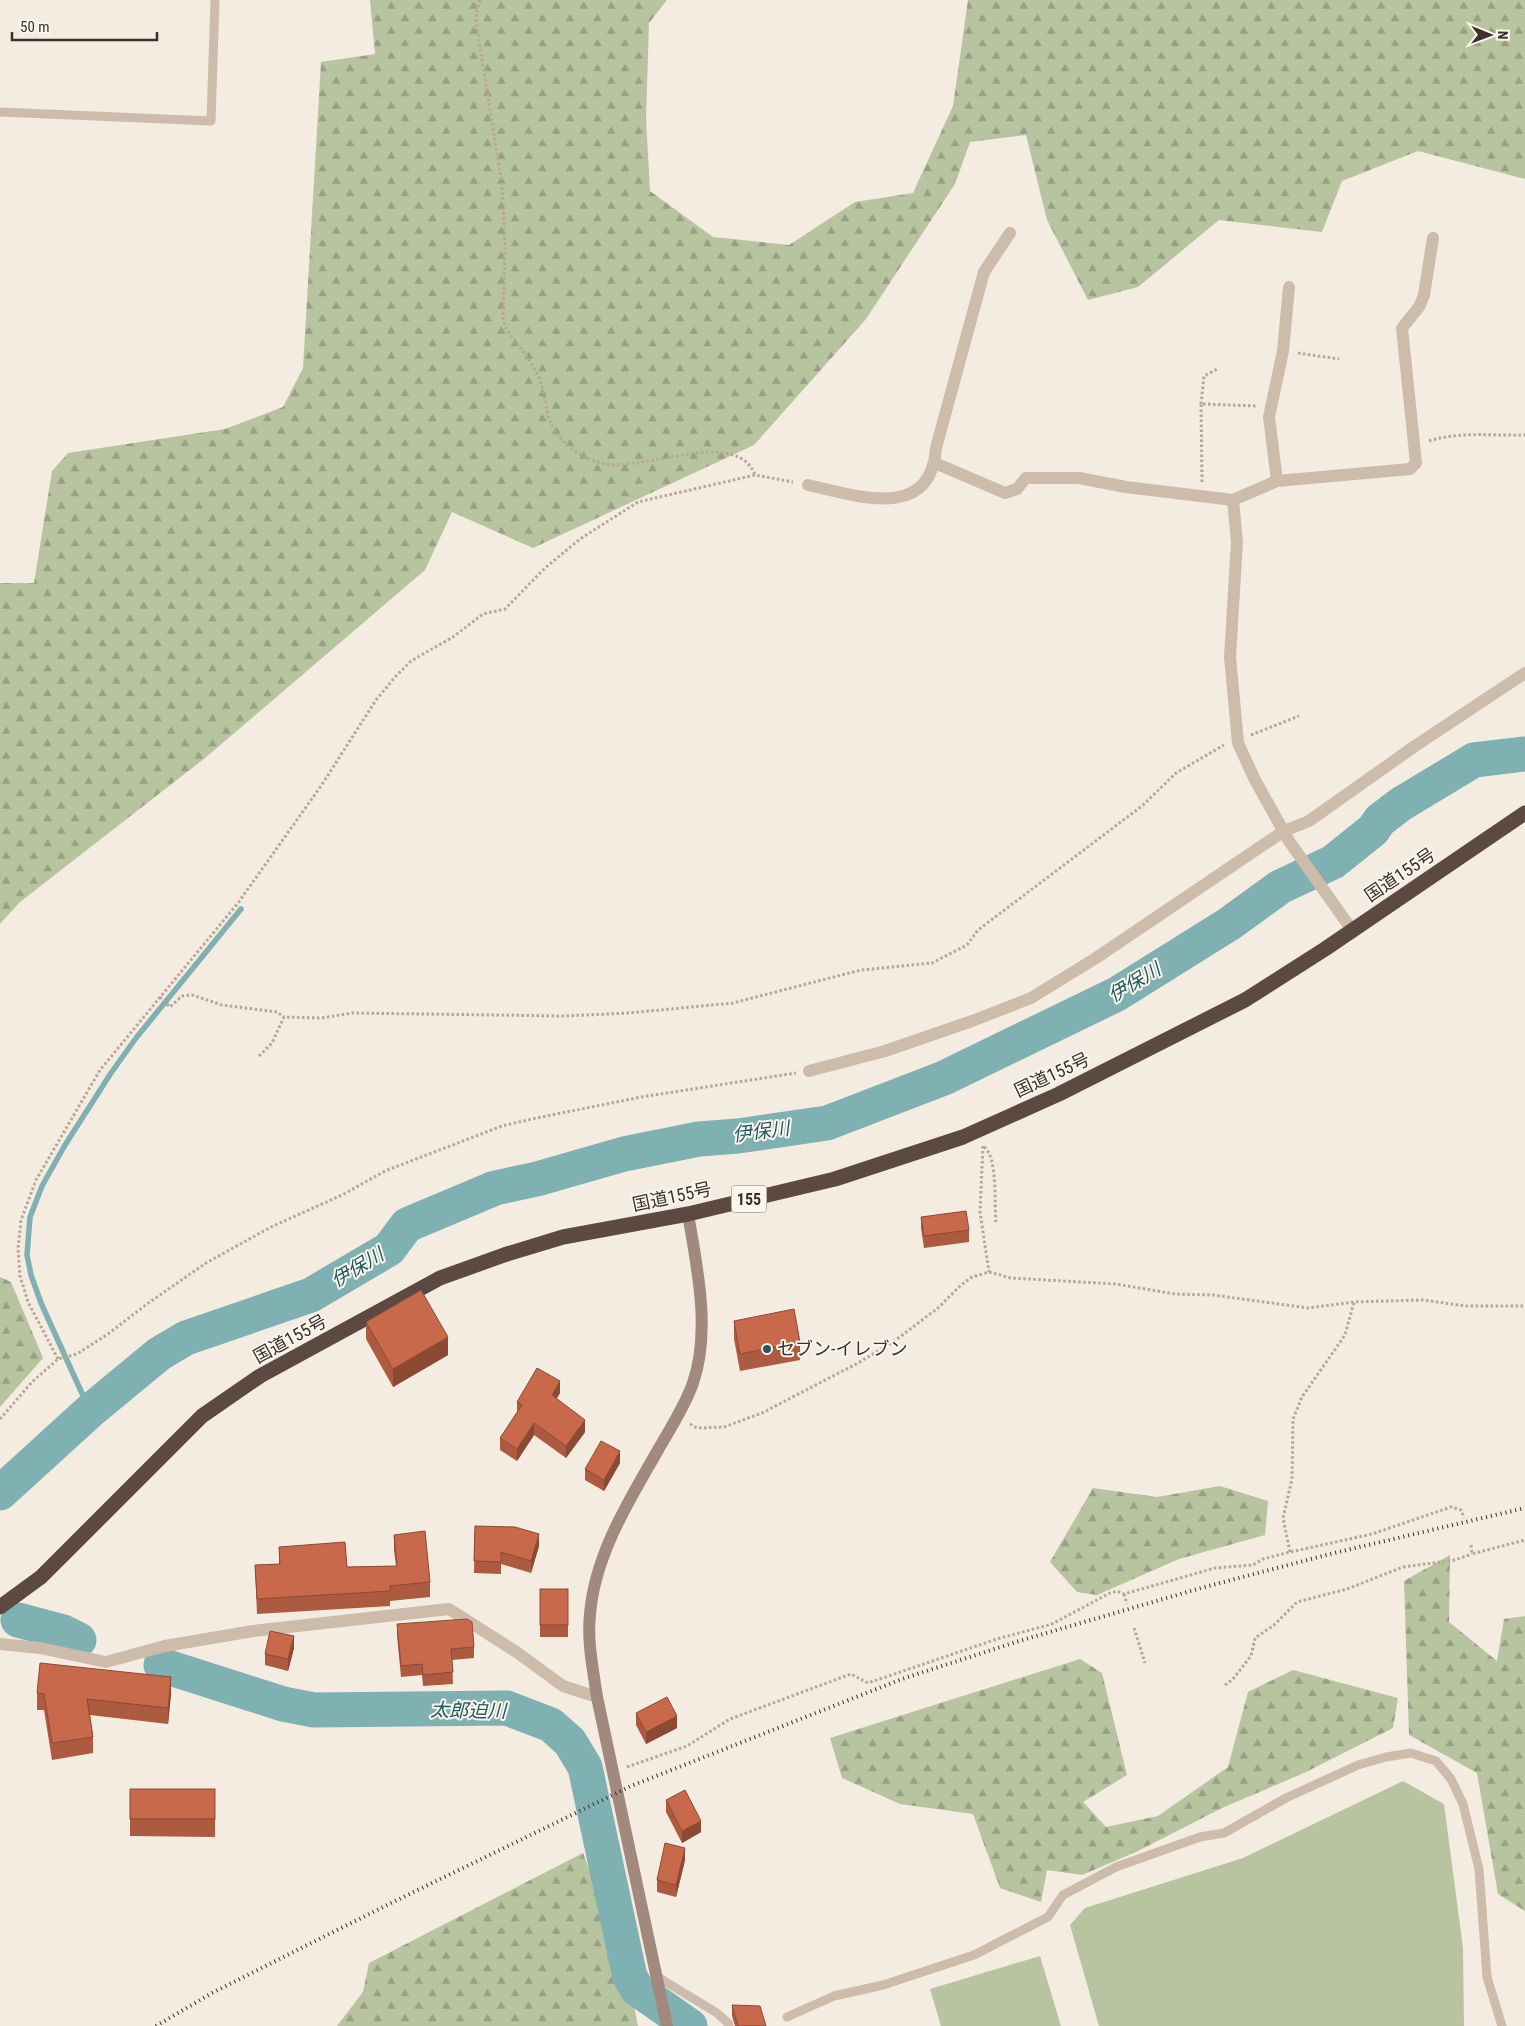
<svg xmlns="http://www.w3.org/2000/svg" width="1525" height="2026" viewBox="0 0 1525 2026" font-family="'Roboto Condensed','Noto Sans JP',sans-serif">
  <defs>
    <pattern id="forest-firs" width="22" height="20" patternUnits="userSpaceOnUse" patternTransform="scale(1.25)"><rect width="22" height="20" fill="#b8c4a0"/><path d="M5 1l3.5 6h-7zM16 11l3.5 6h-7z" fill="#97a083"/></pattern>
  </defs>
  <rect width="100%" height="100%" fill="#f4ebe1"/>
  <g fill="#b8c4a0">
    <path d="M1403 1781 1444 1804 1463 1948 1464 2026H1099L1070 1925 1085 1908 1243 1858Z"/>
    <path d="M1040 1956 1061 2026H941L930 1989Z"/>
  </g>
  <g fill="url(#forest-firs)">
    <path d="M370 0H667L649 23 646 118 650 191 713 237 789 245 855 202 913 193 953 106 968 0H1525V179L1418 151 1342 181 1322 232 1219 220 1138 287 1088 300 1047 220 1026 135 970 142 955 184 866 319 754 445 533 548 452 512 425 570 205 758 20 902 0 924V583H34L52 471 68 453 225 429 283 407 303 368 321 62 375 54Z"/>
    <path d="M0 1277 11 1282 43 1358 0 1407Z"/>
    <path d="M1220 1486 1268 1501 1265 1535 1179 1559 1097 1595 1077 1592 1050 1562 1093 1488 1157 1497Z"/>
    <path d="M1450 1555 1449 1622 1497 1661 1504 1619 1525 1616V1911L1498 1894 1477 1773 1409 1735 1404 1581Z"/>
    <path d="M1080 1659 1102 1673 1127 1775 1083 1802 1106 1827 1158 1816 1228 1767 1248 1692 1293 1670 1398 1698 1393 1728 1304 1773 1222 1808 1138 1851 1082 1875 1047 1870 1041 1902 1000 1888 973 1814 900 1804 842 1778 830 1738Z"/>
    <path d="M583 1853 626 1966 638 2026H337L363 1992 369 1963Z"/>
  </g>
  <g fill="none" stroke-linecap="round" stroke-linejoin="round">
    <path stroke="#7fb0b2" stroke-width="5.5" d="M90 1411 41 1303 31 1275 27 1255 30 1217 42 1186 65 1145 111 1073 136 1038 241 909"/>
    <g stroke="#7fb0b2" stroke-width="35">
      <path d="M0 1493 90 1411 159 1354 186 1338 311 1295 389 1249 407 1225 495 1188 537 1179 624 1154 699 1139 738 1136 827 1123 944 1078 1117 994 1229 924 1280 887 1333 862 1373 830 1380 820 1401 804 1474 760 1525 754"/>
      <path d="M18 1620 63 1632 79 1640"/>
      <path d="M161 1665 283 1704 314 1710 507 1708 551 1725 570 1742 585 1767 630 1977 637 1989 690 2026"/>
    </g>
    <g stroke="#b9a596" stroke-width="3" stroke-dasharray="2.5 2.5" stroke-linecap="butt">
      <path d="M480 0 476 14 477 28 502 185 505 244 503 318 505 327C516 343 531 359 539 378 544 391 545 405 549 418 557 442 581 459 606 464 644 471 737 427 755 475"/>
      <path d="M1298 353 1339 359"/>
      <path d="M1201 404 1204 376 1219 368"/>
      <path d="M1429 441C1460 431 1493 436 1525 435"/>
      <path d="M1202 482 1201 404 1257 406"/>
      <path d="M1251 735 1299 716"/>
      <path d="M160 997 170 1007 182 996 192 995 222 1005 277 1012 284 1017"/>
      <path d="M259 1056 272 1043 284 1017 322 1018 352 1013 565 1016 629 1013 733 1003 861 970 932 963 967 945 978 930 1142 806 1176 773 1224 745"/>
      <path d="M983 1146 980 1212 989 1272"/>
      <path d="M984 1147C998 1157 994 1204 996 1222"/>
      <path d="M58 1359 28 1302 20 1276 18 1249 21 1220 36 1180 100 1070 238 903 321 786 376 700 396 676 411 661 453 637 483 614 505 609 545 568 580 539 638 502 755 475 793 482"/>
      <path d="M0 1419 32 1382 58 1359 77 1354 108 1334 147 1304 206 1263 271 1227 342 1195 385 1171 502 1126 532 1119 641 1097 796 1073"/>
      <path d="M690 1424 697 1428 724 1427 762 1413 858 1363 893 1342 938 1308 961 1285 972 1277 989 1272 1011 1278 1116 1284 1175 1294 1213 1295 1308 1308 1354 1302 1423 1300 1466 1306H1525"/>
      <path d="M1471 1545 1472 1554 1525 1540"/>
      <path d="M1290 1552 1283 1518 1292 1479 1293 1419 1302 1397 1345 1335 1354 1302"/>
      <path d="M1124 1594 1127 1604"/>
      <path d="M1134 1628 1145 1663"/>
      <path d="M1225 1685 1233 1679 1251 1656 1255 1638 1274 1625 1297 1602 1347 1589 1403 1567 1455 1560 1472 1554"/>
      <path d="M627 1767 687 1746 730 1719 851 1674 868 1683 997 1639 1052 1624 1110 1593 1117 1591 1124 1594 1215 1568 1253 1565 1263 1559 1290 1552 1372 1534 1451 1507 1461 1510 1464 1518"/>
    </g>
    <g stroke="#cdbbac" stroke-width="9">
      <path d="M0 112 211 121 215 0"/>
      <path d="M656 1976 717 2013 729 2024"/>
      <path d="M787 2017 834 1996 883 1985 974 1955 1048 1917 1063 1895 1116 1867 1200 1837 1224 1833 1286 1798 1358 1765 1386 1757 1411 1753 1436 1761 1451 1779 1463 1804 1479 1869 1487 1977 1502 2026"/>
    </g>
    <g stroke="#cdbbac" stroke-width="12">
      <path d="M935 463 1005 493 1017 489 1026 478H1079L1126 487 1233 500 1277 481 1410 469 1416 463 1402 328 1419 307 1424 295 1433 238"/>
      <path d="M1277 481 1269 417 1283 351 1289 287"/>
      <path d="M808 485C854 495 931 523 936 448L984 272 1010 233"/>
      <path d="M1233 500 1237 542 1230 657 1238 743 1255 780 1289 841 1352 930"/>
      <path d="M809 1071 885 1051 972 1021 1031 998 1096 958 1284 831 1309 821 1415 746 1525 673"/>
      <path d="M0 1644 40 1648 106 1662 165 1646 253 1631 449 1609 515 1651 563 1686 597 1697"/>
    </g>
    <path stroke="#a18a7d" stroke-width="12" d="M667 2026 597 1697C593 1669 587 1642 590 1614 595 1554 629 1501 658 1450 670 1429 685 1406 693 1383 711 1331 697 1267 688 1214"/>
    <path stroke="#5c4a42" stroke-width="15" d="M0 1607 41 1577 202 1416 260 1376 440 1278 504 1255 563 1237 688 1214 835 1179 963 1137 1059 1094 1245 1000 1325 949 1525 813"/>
    <path stroke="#3b302b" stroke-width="4" stroke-dasharray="1 4" stroke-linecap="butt" d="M156 2026 212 1993 381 1908 631 1786 902 1679 1019 1641 1201 1588 1334 1553 1525 1508"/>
  </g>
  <g fill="#ac5a40">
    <path d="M921 1217 969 1230V1242L924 1248 921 1228Z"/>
    <path d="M734 1321 800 1342V1360L740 1371 734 1339Z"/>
    <path d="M366 1322 448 1355 393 1387 366 1339Z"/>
    <path d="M560 1393 556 1398 585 1432 566 1458 534 1435 517 1461 500 1450V1438L517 1412V1402Z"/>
    <path d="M620 1463 604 1491 585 1480V1469Z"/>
    <path d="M475 1526 539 1546 531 1573 501 1564V1574L474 1573Z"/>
    <path d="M394 1535 430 1582V1597L390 1601V1606L257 1614 255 1565 279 1564V1547L347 1567 396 1566 394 1550Z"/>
    <rect x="540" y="1589" width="28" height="48"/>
    <path d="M397 1624 474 1647V1658L452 1660 453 1684 423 1686 422 1675 401 1677 397 1635Z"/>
    <path d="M294 1648 288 1671 265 1665V1654Z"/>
    <path d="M37 1693 171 1694 168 1724 90 1715 93 1737V1753L52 1760 44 1710H37Z"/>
    <path d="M636 1713 677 1728 646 1744 636 1725Z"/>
    <path d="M130 1789H215V1837L130 1836Z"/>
    <path d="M666 1800 701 1832 682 1843 666 1812Z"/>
    <path d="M685 1860 676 1897 657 1892V1880Z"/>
    <path d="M732 2005 766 2026H735L732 2016Z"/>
  </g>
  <g fill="#8c4a34">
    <path d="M448 1337V1355L393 1387V1369Z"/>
    <path d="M560 1381V1393L552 1407V1395Z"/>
    <path d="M585 1420V1432L566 1458V1446Z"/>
    <path d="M534 1423V1435L517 1461V1449Z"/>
    <path d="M620 1451V1463L604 1491V1480Z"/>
    <path d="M539 1534V1546L531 1573V1561Z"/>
    <path d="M294 1636V1648L288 1671V1659Z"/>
    <path d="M171 1677V1694L168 1724V1708Z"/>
    <path d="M677 1716V1728L646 1744V1732Z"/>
    <path d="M701 1821V1832L682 1843V1831Z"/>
    <path d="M685 1848V1860L676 1897V1885Z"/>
  </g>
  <g fill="#c8694b" stroke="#8c4a34">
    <path d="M966 1211 969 1230 924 1236 921 1217Z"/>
    <path d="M421 1290 448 1337 393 1369 366 1322Z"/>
    <path d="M794 1309 800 1342 740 1354 734 1321Z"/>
    <path d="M537 1368 560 1381 552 1395 585 1420 566 1446 534 1423 517 1449 500 1438 522 1405 517 1402Z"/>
    <path d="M601 1441 620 1451 604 1480 585 1469Z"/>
    <path d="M475 1526 515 1527 539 1534 531 1561 501 1552V1562L474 1561Z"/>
    <path d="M425 1531 430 1582 390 1586V1591L257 1599 255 1565 280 1564 279 1547 345 1542 347 1567 397 1566 394 1535Z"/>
    <rect x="540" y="1589" width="28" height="36"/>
    <path d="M467 1619 472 1622 474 1647 451 1649 453 1672 423 1675 422 1664 401 1666 397 1624Z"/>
    <path d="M270 1631 294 1636 288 1659 265 1654Z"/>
    <path d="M40 1663 171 1677 168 1708 87 1699 93 1737 52 1743 44 1694 37 1693Z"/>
    <path d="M667 1697 677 1716 646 1732 636 1713Z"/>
    <rect x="130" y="1789" width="85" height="30"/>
    <path d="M685 1790 701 1821 682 1831 666 1800Z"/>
    <path d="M665 1843 685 1848 676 1885 657 1880Z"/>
    <path d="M732 2005 760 2006 766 2026H738Z"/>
  </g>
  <circle fill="#1f5a5e" stroke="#fbf5ee" stroke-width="2" cx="767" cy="1349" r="5"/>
  <g text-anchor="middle" stroke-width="4" stroke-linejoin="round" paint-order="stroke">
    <rect fill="#fbf5ee" stroke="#756b66" stroke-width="1" x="731.5" y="1185.5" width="35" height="27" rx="4"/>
    <g font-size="16" font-weight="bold" fill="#3b302b">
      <text x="749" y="1205">155</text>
    </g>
    <g font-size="18" fill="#3b302b" stroke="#fbf5ee">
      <text transform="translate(1400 875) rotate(-34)" y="6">国道155号</text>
      <text transform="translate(1052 1075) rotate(-25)" y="6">国道155号</text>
      <text transform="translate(672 1197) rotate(-12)" y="6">国道155号</text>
      <text transform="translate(290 1339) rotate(-29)" y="6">国道155号</text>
    </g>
    <g font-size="18" fill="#3b302b" stroke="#fbf5ee" text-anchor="start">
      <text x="777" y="1355">セブン-イレブン</text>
    </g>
    <g font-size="19" font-style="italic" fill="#1f5a5e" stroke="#fbf5ee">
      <text transform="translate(1134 982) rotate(-31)" y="7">伊保川</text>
      <text transform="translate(761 1131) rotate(-7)" y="7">伊保川</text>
      <text transform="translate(357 1267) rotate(-31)" y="7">伊保川</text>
      <text transform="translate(468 1710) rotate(1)" y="7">太郎迫川</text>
    </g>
  </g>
  <g transform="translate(1490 35) rotate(91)" stroke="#fbf5ee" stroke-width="4" paint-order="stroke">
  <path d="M0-4L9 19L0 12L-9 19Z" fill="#3b302b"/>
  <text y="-8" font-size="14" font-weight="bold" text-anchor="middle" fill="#3b302b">N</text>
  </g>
  <path d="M12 32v8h145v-8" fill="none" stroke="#3b302b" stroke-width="2.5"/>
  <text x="20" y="32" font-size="15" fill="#3b302b" stroke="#fbf5ee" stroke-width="4" paint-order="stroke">50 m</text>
</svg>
